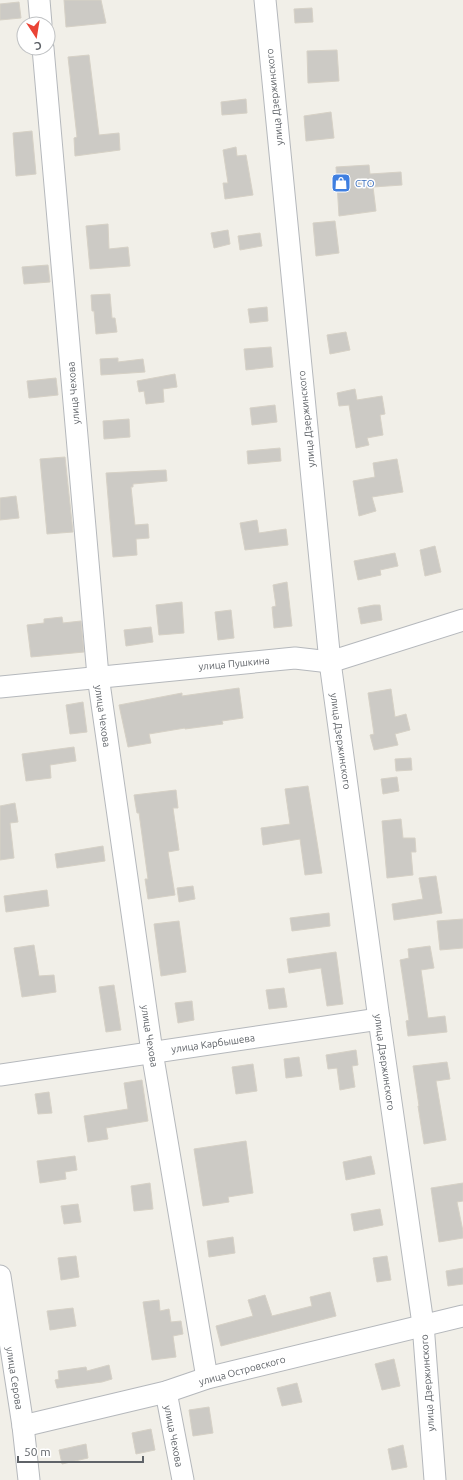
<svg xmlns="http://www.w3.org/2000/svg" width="463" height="1480" viewBox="0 0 463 1480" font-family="Ubuntu,sans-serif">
  <rect width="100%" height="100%" fill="#f1efe8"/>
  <g fill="#cccac5" stroke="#d6d1c6">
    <path d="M64 0H101L106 23 66 27Z"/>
    <path d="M19 2 21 18 0 20V4Z"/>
    <path d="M312 8 313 22 295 23 294 9Z"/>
    <path d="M337 50 339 81 308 83 307 51Z"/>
    <path d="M89 55 99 135 119 133 120 150 75 156 74 138 77 137 68 57Z"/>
    <path d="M246 99 247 113 222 115 221 102Z"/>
    <path d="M331 112 334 138 306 141 304 116Z"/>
    <path d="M32 131 36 174 16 176 13 133Z"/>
    <path d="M236 147 237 156 246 155 253 195 225 199 223 183H228L223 150Z"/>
    <path d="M369 165 370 174 401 172 402 185 373 187 376 211 339 216 336 167Z"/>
    <path d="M335 221 339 253 316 256 313 223Z"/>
    <path d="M108 224 109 249 128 247 130 266 90 269 86 226Z"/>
    <path d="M228 230 230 244 214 248 211 233Z"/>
    <path d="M260 233 262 246 240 250 238 236Z"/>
    <path d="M48 265 50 282 24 284 22 267Z"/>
    <path d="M110 294 112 318H115L117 332 96 334 94 311H92L91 295Z"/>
    <path d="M267 307 268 321 250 323 248 309Z"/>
    <path d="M346 332 350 350 330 354 327 335Z"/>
    <path d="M271 347 273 367 246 370 244 349Z"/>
    <path d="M118 358V362L143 359 145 372 101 375 100 359Z"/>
    <path d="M175 374 177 387 163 389 164 402 146 404 144 391 139 392 137 381Z"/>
    <path d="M56 378 58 395 29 398 27 381Z"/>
    <path d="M355 389 357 400 382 396 385 414 380 415 383 435 367 438 369 445 356 448 349 405 339 406 337 393Z"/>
    <path d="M275 405 277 422 252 425 250 408Z"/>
    <path d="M129 419 130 437 104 439 103 421Z"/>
    <path d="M280 448 281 461 248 464 247 451Z"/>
    <path d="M65 457 73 532 47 534 40 459Z"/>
    <path d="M397 459 403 492 372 497 376 511 359 516 353 481 375 477 373 463Z"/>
    <path d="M166 470 167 481 133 484V487H131L135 525 148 524 149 538 136 539 137 555 113 557 106 473Z"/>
    <path d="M16 496 19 518 0 520V498Z"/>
    <path d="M257 520 259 533 286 529 288 545 245 550 240 523Z"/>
    <path d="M435 546 441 572 425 576 420 550Z"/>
    <path d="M395 553 398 566 380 570 381 575 358 580 354 561Z"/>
    <path d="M287 582 292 626 274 628 272 607 276 606 273 585Z"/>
    <path d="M182 602 184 633 159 635 156 605Z"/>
    <path d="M374 605H380L382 620 361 624 358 608Z"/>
    <path d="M231 610 234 638 218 640 215 612Z"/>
    <path d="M62 617 63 623 81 621 84 652 31 657 27 625 44 623V619Z"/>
    <path d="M151 627 153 642 126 646 124 630Z"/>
    <path d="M239 688 243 718 222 721 223 724 185 729V728L149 734 151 743 128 747 119 705 182 693V696Z"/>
    <path d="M391 689 395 717 406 714 410 730 395 734 398 745 374 750 370 735 374 734 368 693Z"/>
    <path d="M83 702 87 732 70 734 66 705Z"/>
    <path d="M74 747 76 761 50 765 51 778 26 781 22 754Z"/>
    <path d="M411 758 412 770 396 771 395 759Z"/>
    <path d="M397 777 399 791 383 794 381 779Z"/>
    <path d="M308 786 322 873 305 875 300 839 263 845 261 828 290 824 285 789Z"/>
    <path d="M176 790 178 808H173L179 850 168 852 175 895 148 899 145 879H148L139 813H137L134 795Z"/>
    <path d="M15 803 18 822 10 823 14 858 0 860V806Z"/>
    <path d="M401 819 403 838H415L416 852H411L413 875 387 878 382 821Z"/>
    <path d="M103 846 105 861 57 868 55 854Z"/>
    <path d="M436 876 442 913 394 920 392 904 423 899 419 878Z"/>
    <path d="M193 886 195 899 179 902 177 888Z"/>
    <path d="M47 890 49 906 6 912 4 896Z"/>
    <path d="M329 913 330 926 292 931 290 918Z"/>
    <path d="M463 919V948L440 950 437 921Z"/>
    <path d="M179 921 186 972 161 976 154 924Z"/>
    <path d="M34 945 39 976 54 975 56 992 22 997 14 948Z"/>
    <path d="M430 946 434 968 421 970 428 1018 445 1016 447 1032 408 1036 406 1021 409 1020 400 960 409 958 408 949Z"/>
    <path d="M336 952 343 1004 327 1006 321 968 289 973 287 959Z"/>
    <path d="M114 985 121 1030 106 1032 99 987Z"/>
    <path d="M284 988 287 1007 269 1009 266 990Z"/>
    <path d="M192 1001 194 1020 178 1023 175 1003Z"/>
    <path d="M356 1050 358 1065 352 1066 355 1087 340 1090 337 1068 328 1069 326 1055Z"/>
    <path d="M299 1057 302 1076 286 1078 284 1059Z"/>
    <path d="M447 1062 450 1079 436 1081 446 1140 424 1144 418 1106H419L413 1066Z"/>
    <path d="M253 1064 257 1091 236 1094 232 1067Z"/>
    <path d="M142 1080 148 1121 106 1128 108 1139 88 1142 84 1116 128 1109 124 1083Z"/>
    <path d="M49 1092 52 1113 38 1114 35 1094Z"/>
    <path d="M246 1141 253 1193 228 1197 229 1202 203 1206 194 1149Z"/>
    <path d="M75 1156 77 1170 65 1172 66 1179 40 1183 37 1161Z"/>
    <path d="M371 1156 375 1174 346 1180 343 1162Z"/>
    <path d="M150 1183 153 1209 134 1211 131 1186Z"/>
    <path d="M463 1183V1201L457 1202 463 1231V1238L439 1242 431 1188Z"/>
    <path d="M78 1204 81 1222 64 1224 61 1206Z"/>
    <path d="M380 1209 383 1225 354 1231 351 1214Z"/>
    <path d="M233 1237 235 1253 209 1257 207 1241Z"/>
    <path d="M76 1256 79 1277 61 1280 58 1258Z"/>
    <path d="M387 1256 391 1280 377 1282 373 1258Z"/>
    <path d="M463 1268V1284L448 1286 446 1271Z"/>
    <path d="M330 1292 336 1316 221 1346 216 1326 253 1316 248 1300 265 1295 272 1316 312 1306 310 1297Z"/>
    <path d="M159 1300 160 1311 169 1309 171 1322 181 1321 183 1334 173 1336 176 1357 152 1360 143 1302Z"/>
    <path d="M73 1308 76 1326 50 1330 47 1311Z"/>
    <path d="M394 1359 400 1386 382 1390 375 1364Z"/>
    <path d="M109 1365 112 1379 102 1382 57 1388 55 1380 59 1379 58 1371 86 1367 87 1371Z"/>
    <path d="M297 1383 302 1402 282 1406 277 1388Z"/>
    <path d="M209 1407 213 1433 193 1436 189 1410Z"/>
    <path d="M151 1429 155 1450 136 1454 132 1433Z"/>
    <path d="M86 1444 88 1458 62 1464 59 1450Z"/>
    <path d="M403 1445 407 1467 392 1470 388 1449Z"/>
  </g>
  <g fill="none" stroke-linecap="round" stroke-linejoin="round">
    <g stroke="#b5b8bc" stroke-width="23">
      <g id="minor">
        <path d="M39 0 41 24"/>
        <path d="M265 0 330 662 379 1019 423 1324 435 1480"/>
        <path d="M43 48 98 676 152 1052 207 1378"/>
        <path d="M0 687 295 658 330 662 463 620"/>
        <path d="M0 1075 379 1019"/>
        <path d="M0 1276 23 1426 29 1480"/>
        <path d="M166 1392 183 1480"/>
        <path d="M23 1426 166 1392 207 1378 463 1316"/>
      </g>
    </g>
    <use href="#minor" stroke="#fff" stroke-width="21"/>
  </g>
  <defs>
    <g id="shop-square" transform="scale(1)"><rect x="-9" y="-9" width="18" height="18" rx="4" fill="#3f7fe0" stroke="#fff"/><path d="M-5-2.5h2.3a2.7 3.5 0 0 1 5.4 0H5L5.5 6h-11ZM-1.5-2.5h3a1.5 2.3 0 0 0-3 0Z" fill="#fff"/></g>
  </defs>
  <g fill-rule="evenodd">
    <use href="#shop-square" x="341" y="183"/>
  </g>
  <g text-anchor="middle" stroke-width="3" stroke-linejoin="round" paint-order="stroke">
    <g font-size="10" fill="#5f6368" stroke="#fff">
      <text transform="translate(274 97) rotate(-96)" y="4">улица Дзержинского</text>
      <text transform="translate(73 393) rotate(-95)" y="4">улица Чехова</text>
      <text transform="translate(306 419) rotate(-96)" y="4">улица Дзержинского</text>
      <text transform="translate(234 663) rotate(-5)" y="4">улица Пушкина</text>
      <text transform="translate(103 716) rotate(82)" y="4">улица Чехова</text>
      <text transform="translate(341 741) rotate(82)" y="4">улица Дзержинского</text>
      <text transform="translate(150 1036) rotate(81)" y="4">улица Чехова</text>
      <text transform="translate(213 1043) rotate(-8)" y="4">улица Карбышева</text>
      <text transform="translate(385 1062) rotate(82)" y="4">улица Дзержинского</text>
      <text transform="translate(242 1370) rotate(-15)" y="4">улица Островского</text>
      <text transform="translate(15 1378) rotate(81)" y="4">улица Серова</text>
      <text transform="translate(427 1383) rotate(-94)" y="4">улица Дзержинского</text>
      <text transform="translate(174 1436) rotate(79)" y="4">улица Чехова</text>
    </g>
    <g font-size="10" fill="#366cbe" stroke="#fff" text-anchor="start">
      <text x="355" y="187">СТО</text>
    </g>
  </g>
  <g transform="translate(36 36) rotate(168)"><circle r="19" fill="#ffffff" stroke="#bfc1c3"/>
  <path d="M0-3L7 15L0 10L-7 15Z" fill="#ea4335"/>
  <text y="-6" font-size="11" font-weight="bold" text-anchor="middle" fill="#5f6368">С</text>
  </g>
  <path d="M18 1456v6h125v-6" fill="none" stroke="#5f6368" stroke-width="2"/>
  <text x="24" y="1456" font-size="12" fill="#5f6368" stroke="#ffffff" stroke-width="3" paint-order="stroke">50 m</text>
</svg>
